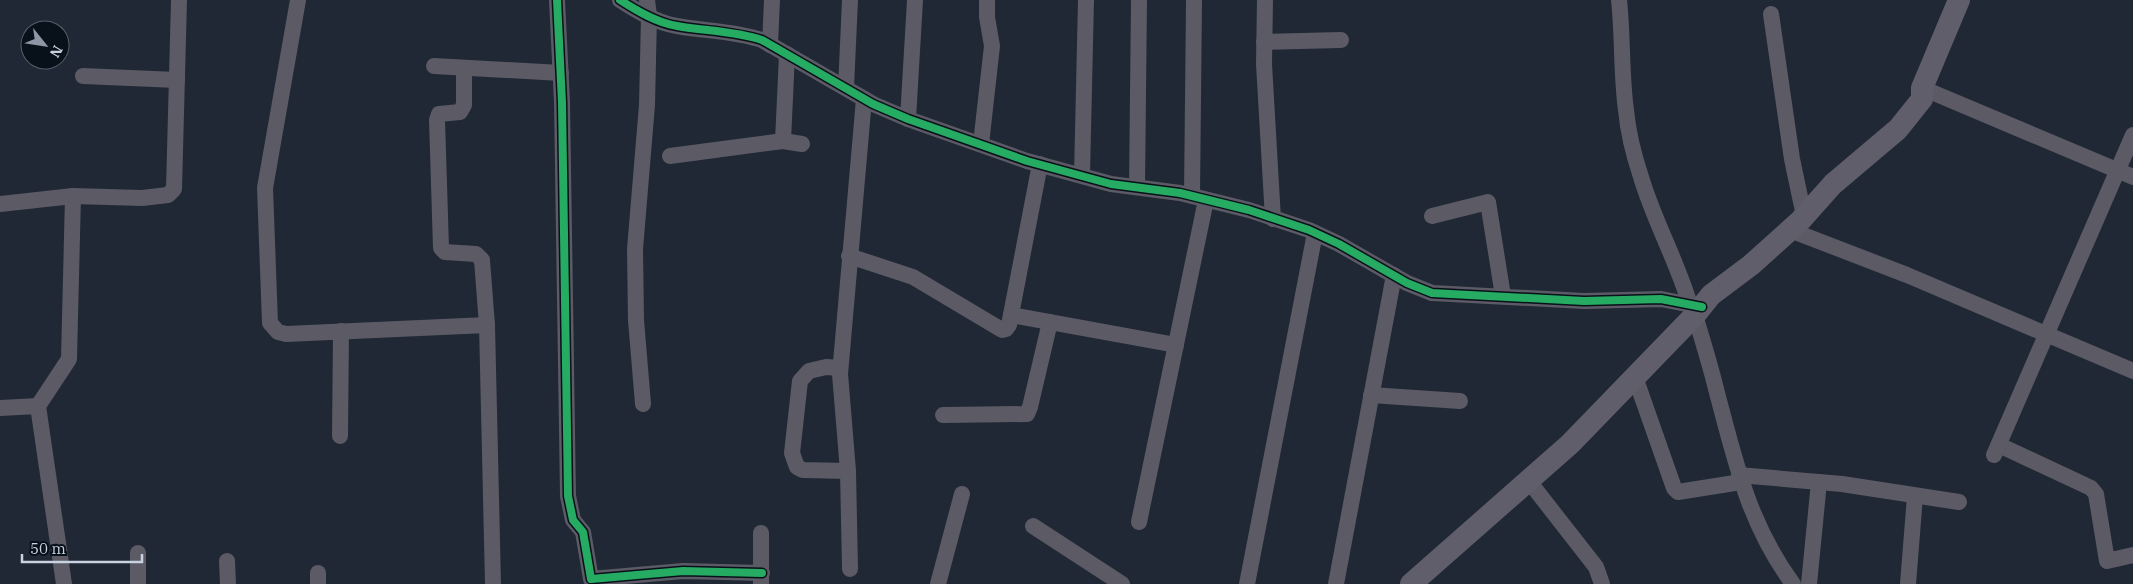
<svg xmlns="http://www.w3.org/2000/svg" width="2133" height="584" viewBox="0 0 2133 584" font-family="'IBM Plex Serif',serif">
  <rect width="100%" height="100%" fill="#1f2834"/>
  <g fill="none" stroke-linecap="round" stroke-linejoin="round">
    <g stroke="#5b5a65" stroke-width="16">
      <path d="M298 0 265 188 270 323 278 332 286 334 487 325"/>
      <path d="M557 0 562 102 568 496 573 520 583 532 591 579 683 571 762 573"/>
      <path d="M620 0C637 11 657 23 677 26 705 31 735 31 762 40L873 104 908 119 1027 161 1111 184 1180 193 1249 210 1309 230 1339 244 1407 283 1432 293 1584 301 1661 299 1702 307"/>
      <path d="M1265 0 1264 64 1273 219"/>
      <path d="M1619 0C1623 37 1621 74 1626 110 1628 132 1634 156 1641 177 1654 221 1677 261 1690 305"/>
      <path d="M1771 14 1792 159 1804 216"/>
      <path d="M1264 42 1341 40"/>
      <path d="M770 45 772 0"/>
      <path d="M434 66 561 73"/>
      <path d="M464 69V105L460 112 439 114 437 120 441 248 445 252 476 254 482 260 487 325 493 584"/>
      <path d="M83 76 177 80"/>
      <path d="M846 88 850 0"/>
      <path d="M1922 88 2133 177"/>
      <path d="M908 119 915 0"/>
      <path d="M783 141 787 54"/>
      <path d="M981 144 992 46 987 17V0"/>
      <path d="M670 156 783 141 802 144"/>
      <path d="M1082 175 1086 0"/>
      <path d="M1137 187 1139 0"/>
      <path d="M1192 196 1194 0"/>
      <path d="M0 204 73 196 142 198 168 195 174 189 179 0"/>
      <path d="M1432 216 1488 202 1503 296"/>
      <path d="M1790 230 1907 275 2133 371"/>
      <path d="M849 256 913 277 1002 330 1006 329 1009 325 1040 164"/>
      <path d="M1011 315 1176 345"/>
      <path d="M1695 315C1702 339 1710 364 1716 389 1735 460 1748 523 1793 584"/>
      <path d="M840 368 826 367 809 371 800 381 792 453 797 467 803 470 848 471"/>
      <path d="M1635 377 1674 488 1678 492 1741 482"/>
      <path d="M1371 395 1460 401"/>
      <path d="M643 404 636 320 635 249 647 105 649 16 647 0"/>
      <path d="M0 408 38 406"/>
      <path d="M943 415 1027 414 1030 407 1050 322"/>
      <path d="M340 436 341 331"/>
      <path d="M1999 445 2091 488 2096 494 2107 561 2133 555"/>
      <path d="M1994 455 2133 135"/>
      <path d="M1739 475 1842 484 1959 502"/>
      <path d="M1528 480 1596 567 1602 584"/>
      <path d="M1139 522 1206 200"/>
      <path d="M1033 526 1122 584"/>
      <path d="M761 533V583"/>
      <path d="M227 561 228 584"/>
      <path d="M850 569 848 471 840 374 864 99"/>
      <path d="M318 573V584"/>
      <path d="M64 584 38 406 69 359 73 196"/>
      <path d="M138 584V553"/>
      <path d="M938 584 962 494"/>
      <path d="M1247 584 1315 233"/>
      <path d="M1336 584 1394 275"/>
      <path d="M1809 584 1819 482"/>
      <path d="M1908 584 1915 496"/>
    </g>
    <path stroke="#605e6a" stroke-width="22" d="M1411 584 1570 444 1695 315 1711 295 1751 265 1800 221 1833 184 1898 129 1922 99V88L1959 0"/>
    <g stroke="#08101a" stroke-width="11">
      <g id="cycleway">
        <path d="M557 0 562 102 568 496 573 520 583 532 591 579 683 571 762 573"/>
        <path d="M620 0C637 11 657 23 677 26 705 31 735 31 762 40L873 104 908 119 1027 161 1111 184 1180 193 1249 210 1309 230 1339 244 1407 283 1432 293 1584 301 1661 299 1702 307"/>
      </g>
    </g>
    <use href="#cycleway" stroke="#26ab63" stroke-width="8"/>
  </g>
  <g transform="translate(45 45) rotate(120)"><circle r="24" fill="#08101a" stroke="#555e6a"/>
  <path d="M0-4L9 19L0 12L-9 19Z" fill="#8d96a4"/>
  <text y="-8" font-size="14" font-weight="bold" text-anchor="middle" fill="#c8d2e1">N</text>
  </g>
  <path d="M22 554v8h120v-8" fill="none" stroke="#c8d2e1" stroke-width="2.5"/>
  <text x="30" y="554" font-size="15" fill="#c8d2e1" stroke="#08101a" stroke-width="4" paint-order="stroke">50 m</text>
</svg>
